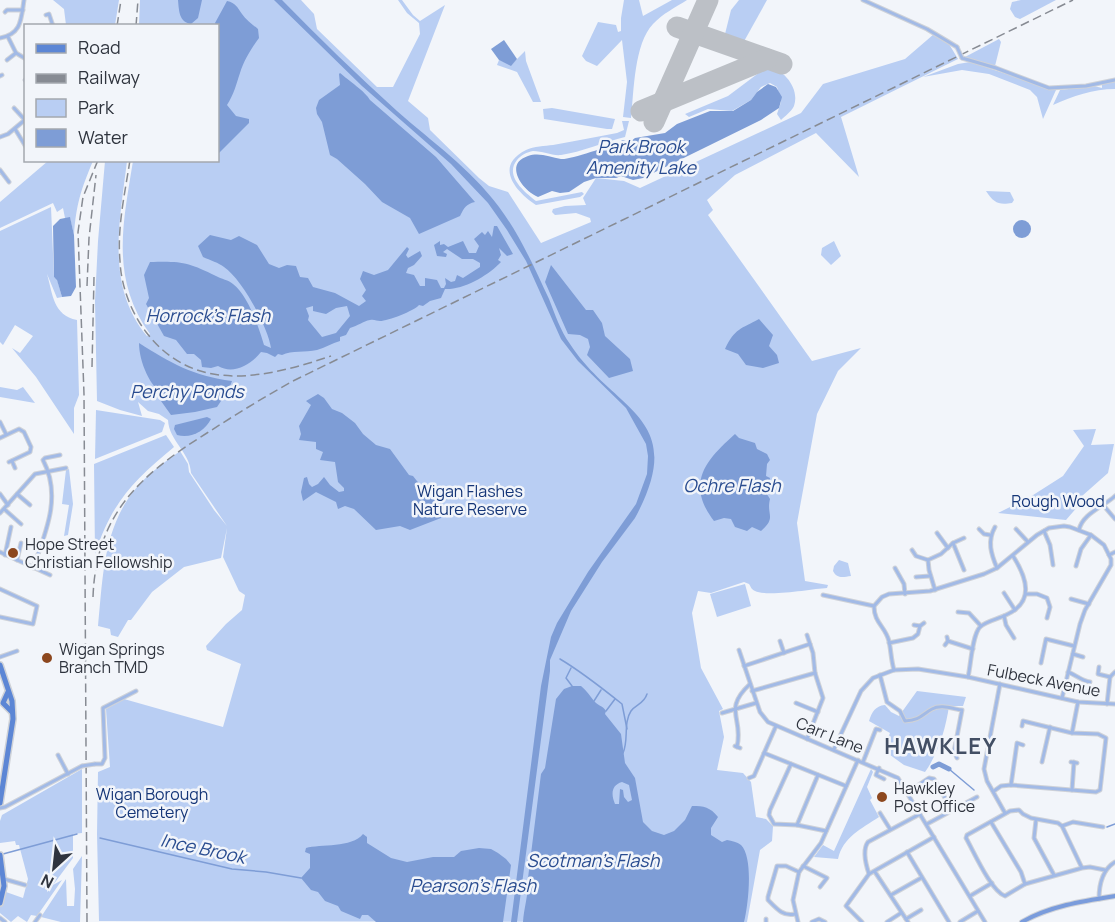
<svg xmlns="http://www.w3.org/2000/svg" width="1115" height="922" viewBox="0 0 1115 922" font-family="Manrope,sans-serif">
  <rect width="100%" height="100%" fill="#f2f5fa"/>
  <g fill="#b9cef3">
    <path d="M53 0H119L115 25H66L64 9Z"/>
    <path d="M140 0H301L314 14 317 29 377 87H393L420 34 419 23 407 13 398 0H402L413 15 420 21 445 5 408 101 428 118 430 130 479 178 489 186 508 192 541 243 591 222 590 218 576 213 555 215 552 212 553 209 565 206 586 205 583 198 596 178 624 181 640 188 801 113 823 84 905 59 934 34 949 44 958 59 841 117 859 177 816 133 735 175 707 200 713 210 708 215 812 361 861 348 838 371 817 414 797 523 805 581 828 585 827 588C811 589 769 597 755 591 751 589 751 587 749 584L744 582 711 593 698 591 692 613 701 668 723 709 719 711 724 737 717 770 743 773 751 782 756 817 766 819 773 826 772 841 760 850 747 922 99 921 97 834 98 772 110 767 106 709 124 699 223 727 241 664 207 650 206 646 226 624 242 610 245 595 239 591 223 557 227 528 221 558 184 567 152 592 131 620H128L118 637 111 635 110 629 98 626C103 577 103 527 137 487 149 473 165 462 180 451L188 464 189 472 214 510 227 526 191 473C190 452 169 441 168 420L159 414 148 411 138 402 142 416 120 410 97 401 95 301 98 241 105 161H127C120 220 105 286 147 336L150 334C110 279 123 223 133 161L218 160V26L139 25Z"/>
    <path d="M624 0H639L643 16 672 0H687C676 7 662 14 653 24 634 44 634 91 631 118L623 117 627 82 622 40 597 66 586 61 582 56 598 22 616 25 618 32 621 31V18Z"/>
    <path d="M739 0H767L742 45 724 38 731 10Z"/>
    <path d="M1021 0H1056L1020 19 1015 17 1010 9 1012 2Z"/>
    <path d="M999 39 1001 42 995 66 965 57Z"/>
    <path d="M525 51 526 61 541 102H533L517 72 497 65 499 60 511 65Z"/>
    <path d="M970 62 1056 90 1043 119 1037 97 1030 90 989 74 962 70 923 77 958 64Z"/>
    <path d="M768 66C784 70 800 88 794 106 791 112 785 116 781 120L777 114 781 102 777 87 770 83 761 87 751 100 732 111 708 109 689 117 685 114 728 96Z"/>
    <path d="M1115 80V89C1093 89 1073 96 1053 105L1060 90 1094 86 1102 88V83Z"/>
    <path d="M552 108 615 119 612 129H607L544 119 543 109Z"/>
    <path d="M622 121H629L625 137C605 142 581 152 561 155 552 156 543 151 533 151 527 152 521 155 517 160 504 176 525 192 536 201L582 192 584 194 580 197 536 205C515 191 494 166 526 150 534 146 545 146 553 145 575 141 596 137 617 133L624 130Z"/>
    <path d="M48 161H93C81 189 76 205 74 235L70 218H65L63 208 57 212 53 203 0 228V202Z"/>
    <path d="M986 191 1010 192 1014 200 1012 203C998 205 994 203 986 191Z"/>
    <path d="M51 207 54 277 57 279 62 297 57 298 47 274C53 295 53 315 77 320L79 395 74 408V434L36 377 12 348 20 353 33 336 15 325 3 345 0 342V231Z"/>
    <path d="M834 241 841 256 831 265 821 255 822 248Z"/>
    <path d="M0 387 17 390 23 387 35 403 0 397Z"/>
    <path d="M96 410 160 420 165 423 162 432 95 459Z"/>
    <path d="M1096 429 1091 445 1114 444 1108 473 1082 496 1079 505 1066 520 998 513 1030 497 1063 476 1084 446 1073 430Z"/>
    <path d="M166 435 174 447C133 481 112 502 95 554L94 464Z"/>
    <path d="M69 469 73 504 68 535 64 536 69 505 62 504 66 470Z"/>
    <path d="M839 560 848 563 851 576C843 577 837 579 833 571L834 566Z"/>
    <path d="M745 584 751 606 717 617 710 594Z"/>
    <path d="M917 691 966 697 963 706H949C946 728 938 754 925 772L904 765 886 752V743L890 733 869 721C872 712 875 706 885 705L891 712 899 716Z"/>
    <path d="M82 769V833L73 834V858L53 885 62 880 37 916 31 915 27 922 18 916 11 922 0 913V907L6 892 23 898 28 879 19 845H16L15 841 0 843V821L2 815Z"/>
    <path d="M871 769 873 772 867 787 872 798 870 800 879 817C861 829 843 837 838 859L814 857 823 845 834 851Z"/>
    <path d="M82 856 80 922H61L41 917 66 879 67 906H74L75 889 73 869Z"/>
  </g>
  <g fill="#7e9dd6" fill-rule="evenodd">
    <path d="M178 0H202L198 18 191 24C179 22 179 11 178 0Z"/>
    <path d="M274 0H282C319 38 357 75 397 111 432 142 470 168 499 207 520 235 534 267 549 299 555 314 560 330 570 344 615 413 690 416 635 518L602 562 571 611 550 660V671L517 922H511L541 686 551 637 557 623 588 572 636 504 647 474 648 456 646 444 626 408 578 361 561 339 526 261 507 230 488 203 451 164 362 86Z"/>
    <path d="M227 1C236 3 237 7 242 14 246 20 253 25 258 29L259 38C251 49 244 60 240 73 236 85 234 94 227 105L236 116 249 119V123L218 154V29L215 23Z"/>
    <path d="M504 40 517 59 511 66 499 60 491 49Z"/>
    <path d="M340 73C348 80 366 92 370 100L436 157 475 202C466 204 464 208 460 216L419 234 410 218 382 202 365 184 337 159 330 155 322 122 317 114 316 108 319 100 340 85 339 74Z"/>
    <path d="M768 84 776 87 782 97 779 108 761 120 643 178 633 180 621 176 616 178H596L584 182 569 192 560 193 552 191 538 197C523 191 503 164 528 156 539 152 550 157 561 159 570 160 608 146 620 143L622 140 630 142 635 138 665 133 677 124 710 111H733L751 100 757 92Z"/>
    <path d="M70 217 74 235 76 287 71 296 62 297 57 280 54 277 53 226 60 219Z"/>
    <circle cx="1022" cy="229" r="9"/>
    <path d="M494 226H497L513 254 507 256 499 248 501 255 498 260 501 262 499 264C486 277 462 290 445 289L441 298 430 301 423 306 419 305C414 311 388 321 380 321 377 321 374 319 370 320 363 321 358 326 350 328L346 335 340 337V341C332 343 325 348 317 350 305 353 292 350 282 355L278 354 275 357 267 353 261 352C251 365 233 375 218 366L211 368 202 367 201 360 194 354H187L176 340 164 336 146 304 149 298 144 275 150 262C181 261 188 262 216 276 221 279 229 280 233 284 248 295 259 328 264 345L271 348C268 327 242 279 224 267 219 263 210 260 203 257L198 246 210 235 231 240 239 236 257 245 269 264 279 268 287 265 296 266 300 277 308 278 313 287 335 293 359 306 366 301 362 296 366 290 360 279 363 271 374 275 388 270 407 247 409 249 406 255 408 258 420 251 422 256 414 265 408 268 406 273 414 275 420 286H425V278L437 280 441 288H444L446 284 445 278 451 282 455 281 457 275 463 278 480 267V263L473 259H462L447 249 443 252 447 254 446 257 437 256 434 245 440 241V245L444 244 448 247 463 241 469 253H476L479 246 474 239 482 232 485 235 488 231 492 237ZM313 306V311L326 314 336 308 347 306 350 316 336 333 322 337 308 320 309 316 306 308Z"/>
    <path d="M551 265 586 310H593L602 323 605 336 630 359 633 371 609 378 587 355 590 347 588 339 580 335 568 334 545 282Z"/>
    <path d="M759 319 773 335 769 346 777 355 779 363 763 368 746 365 738 354 725 349C735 328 741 329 759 319Z"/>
    <path d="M139 343C171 363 193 376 232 381L229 389 217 407 195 412 171 415 161 401 167 400V397C150 389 139 361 139 343Z"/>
    <path d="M318 394 324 398 332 409 342 413 355 423 363 434 376 445 390 449 409 475 413 476C422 489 435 495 444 507L441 518 410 530 400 526 376 530 354 509 345 506 338 509 336 502 316 492 303 501 301 492 304 478 307 477 309 484 312 487 318 484 324 477 330 485 339 492 344 491V488L338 482 335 462 320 460 323 452 316 449V442L299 440 301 434 299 426 311 405 306 401Z"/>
    <path d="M207 417 211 419C205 431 191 439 177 435L174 429 175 425Z"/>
    <path d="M735 434 739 438 755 443 757 449 767 454 770 460 767 464 766 476 770 478 769 483H765L763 488 770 499C766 515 777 517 761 531L752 527 747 531 735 527 731 519 724 518 714 521C685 483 706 460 735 434Z"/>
    <path d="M572 686H581C587 691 590 696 594 701 598 706 602 705 606 711L605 714 621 734 625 763 635 778 643 822 652 831 664 835 674 831 685 820 692 806C704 806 710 807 718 817L711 828V835L722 842 727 840C732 841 737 842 741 845 754 858 748 906 744 922H523C524 907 529 893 528 878L541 774 545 768 556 699 564 689ZM622 782 629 785 632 800 628 802 624 797 623 790 620 789 619 804H615C611 795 611 785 622 782Z"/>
    <path d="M363 834 367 837V843L391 858 407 862 433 857H454L461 851 479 848 491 849 498 853 506 859 511 865 503 922H376L368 915H362L360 919 341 911 338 906 325 901 318 892 311 890 301 878 310 868V854L305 852 306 848C320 844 352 848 363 834Z"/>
  </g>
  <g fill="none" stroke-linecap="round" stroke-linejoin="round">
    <g stroke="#7e9dd6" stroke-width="1.5">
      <path d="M560 659C582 672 602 688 622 704L627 729"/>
      <path d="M571 668 566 678 572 686"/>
      <path d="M594 701 601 690"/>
      <path d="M606 711 615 699"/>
      <path d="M623 753C629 740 623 723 631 711 636 704 644 704 647 694"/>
      <path d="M949 769 974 790"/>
      <path d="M1107 827 1115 824"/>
      <path d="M100 838 232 869 266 872 301 878"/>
      <path d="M3 854 77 834"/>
    </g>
    <path stroke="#7e9dd6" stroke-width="5" d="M933 767 939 764 949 769"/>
    <g stroke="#bcc0c6" stroke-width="21">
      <path d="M677 27 782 64"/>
      <path d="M641 111 767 59"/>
      <path d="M654 122 708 0"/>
    </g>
    <g stroke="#cfd2d8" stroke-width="5">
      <g id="street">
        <path d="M863 0 927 29 957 47"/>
        <path d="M5 12 7 10H23"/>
        <path d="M46 15 49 14 53 26"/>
        <path d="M8 37 16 53 26 59"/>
        <path d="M0 38C22 34 21 19 24 0"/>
        <path d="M962 58 996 68 1049 88 1086 86 1115 80"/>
        <path d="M7 60 16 53"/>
        <path d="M0 76 2 75"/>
        <path d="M25 80 26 81"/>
        <path d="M14 108 25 120"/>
        <path d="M15 129 26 147"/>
        <path d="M0 137 8 134 26 119"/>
        <path d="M0 170 9 182"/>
        <path d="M0 422 6 434"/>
        <path d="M0 438 19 429 24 432 31 447 30 452 9 462"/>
        <path d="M12 461 15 468"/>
        <path d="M0 494 8 505"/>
        <path d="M17 494 30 505"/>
        <path d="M1104 506 1115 519"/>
        <path d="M4 509 21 524"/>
        <path d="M0 513 35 474 66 468"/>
        <path d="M995 527C987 541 991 554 997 568"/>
        <path d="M979 529 984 534 990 535"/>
        <path d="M1016 529 1028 542"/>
        <path d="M1079 530C1082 514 1103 507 1115 496"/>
        <path d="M1044 531 1050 545 1053 565"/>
        <path d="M937 533 948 548"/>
        <path d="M953 543 964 570"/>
        <path d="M912 550 916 556 928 560"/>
        <path d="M0 552 50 575"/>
        <path d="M5 555 11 527"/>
        <path d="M1109 555 1115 552"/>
        <path d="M17 560 21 543"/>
        <path d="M1076 566 1081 549 1091 535"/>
        <path d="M33 568C46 532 62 496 43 460L45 458 60 455"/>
        <path d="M895 568 904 584 905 594"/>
        <path d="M916 577 930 576"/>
        <path d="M0 589 37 606 33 624 0 617"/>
        <path d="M935 590 929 570 928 560 941 554 953 543 964 538"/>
        <path d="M1004 593 1015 610"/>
        <path d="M1026 594H1037L1047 598 1050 607 1047 618"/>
        <path d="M823 595 874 606"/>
        <path d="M1071 599 1089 604"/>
        <path d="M958 612 969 613 981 626"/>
        <path d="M1004 616 1006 625 1014 638"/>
        <path d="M914 625 920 626 924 623"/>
        <path d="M780 641 784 653"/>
        <path d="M948 641 973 649"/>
        <path d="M889 643 913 638 918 634 920 626"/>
        <path d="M945 645 948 641 947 637"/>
        <path d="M739 650 760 712 768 722 898 778 985 922"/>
        <path d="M1073 654 1083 657"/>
        <path d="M0 657 17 651"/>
        <path d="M1041 663 1046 639 1074 646"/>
        <path d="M744 666 810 644"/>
        <path d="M1099 667 1098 674 1110 677 1107 704"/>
        <path d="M894 670C891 660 891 650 889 641 885 626 874 623 874 606L882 597 889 594 930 591 984 574 997 568 1037 535 1049 528 1064 526 1070 527 1091 535 1104 545 1111 559V565L1085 610 1080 624 1062 698"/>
        <path d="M1068 672C1076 675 1082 681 1090 682"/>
        <path d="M880 675 887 702 900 711 905 721C921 720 921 715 932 709 941 704 953 709 962 710L954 752 945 750"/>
        <path d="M968 677C971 665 972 635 980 627 986 621 998 619 1006 615 1035 602 1027 578 1013 556"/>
        <path d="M1110 677 1115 672"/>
        <path d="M1000 684 984 769 987 781 1005 813"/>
        <path d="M752 691 815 673"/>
        <path d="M796 703 818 712"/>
        <path d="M722 713 756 703"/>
        <path d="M1022 726 1023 721 1072 733"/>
        <path d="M807 739 823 698 815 673 813 653 807 635"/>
        <path d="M735 746 740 748"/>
        <path d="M737 747C744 718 722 710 750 684"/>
        <path d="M834 749 861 691 873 678 894 670 918 669 968 677 1078 702 1115 704"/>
        <path d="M954 752 957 758"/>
        <path d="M764 753 846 786"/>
        <path d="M58 755 68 774"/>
        <path d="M863 762 876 729 880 730"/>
        <path d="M1042 762 1050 727"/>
        <path d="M1071 762 1077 763"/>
        <path d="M95 764H102L105 758 103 708 136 691"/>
        <path d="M791 764 770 810 769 815 774 824 797 825 826 831"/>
        <path d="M879 768 876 775 884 779"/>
        <path d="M749 778 754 776 776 726"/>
        <path d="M1011 785 1017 743 1023 745"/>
        <path d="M1072 790 1074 762"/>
        <path d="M994 791 1001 786 1011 785 1096 792 1100 790 1106 738 1098 734 1072 733 1078 702"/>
        <path d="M908 792 929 778 934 779 952 810"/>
        <path d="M0 808 5 807 82 766"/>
        <path d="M880 813 890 829"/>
        <path d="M1036 820 1034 838 1054 875"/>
        <path d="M991 822 1021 872 1025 884"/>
        <path d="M927 824 977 797"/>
        <path d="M797 825 818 775"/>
        <path d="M1062 826 1073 822 1103 827"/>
        <path d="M907 852 949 922"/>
        <path d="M803 866 827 878 820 887"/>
        <path d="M1082 868 1062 826 1058 823 1031 818 1023 814 1019 810 1010 811 967 835 966 838C974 852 991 891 1005 896L1025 884 1082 868 1090 867 1105 870"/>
        <path d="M875 872 908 922"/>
        <path d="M869 874C866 865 862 850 868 842L920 814"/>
        <path d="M4 879 25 885"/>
        <path d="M891 895 921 878"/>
        <path d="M970 896 992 883"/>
        <path d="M1099 899C1099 884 1102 870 1115 862"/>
        <path d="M795 914C783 917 776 908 768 900V897L777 866H786L799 872"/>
        <path d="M0 918 5 922"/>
        <path d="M906 919 921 910"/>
        <path d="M35 922 40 915"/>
        <path d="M766 922V919"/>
        <path d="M798 922 793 900 799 872 821 843 858 760"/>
        <path d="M812 922 819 919 825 922"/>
        <path d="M862 922 846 906 869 874 934 837"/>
        <path d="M887 922 901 913"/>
        <path d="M960 922 978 911"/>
      </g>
    </g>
    <g stroke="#cfd2d8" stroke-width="6">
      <path id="secondary" d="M1022 922C1050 906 1083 901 1115 896"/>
    </g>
    <g stroke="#cfd2d8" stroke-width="8">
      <g id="primary">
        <path d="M0 665 12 701 13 719 0 803"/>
        <path d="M8 692 3 703 12 712"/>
        <path d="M0 855 4 886 0 903"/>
      </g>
    </g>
    <use href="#street" stroke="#a2bae6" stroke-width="3"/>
    <use href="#secondary" stroke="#7a9cdc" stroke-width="4"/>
    <use href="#primary" stroke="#5c86d5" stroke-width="5"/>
    <g stroke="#878b93" stroke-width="1.5" stroke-dasharray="9 4.5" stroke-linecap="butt">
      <path d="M117 26 121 0"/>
      <path d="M136 26 138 0"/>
      <path d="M130 160C125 193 117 227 120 261 121 286 131 312 146 332 194 395 266 378 331 356"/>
      <path d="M87 286 89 238 96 175"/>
      <path d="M92 367 94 277"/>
      <path d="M93 597C96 514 140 475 207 433 235 415 264 397 293 381L1073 0"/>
      <path d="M87 922 84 394 78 232 83 197 98 160"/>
    </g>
    <g stroke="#cfd2d8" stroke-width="5" stroke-linecap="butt">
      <g id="street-bridge">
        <path d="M957 47 962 58"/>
        <path d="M82 766 95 764"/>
      </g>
    </g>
    <use href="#street-bridge" stroke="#a2bae6" stroke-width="3"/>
  </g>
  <g fill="#8c471e" stroke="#f2f5fa" stroke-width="2">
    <circle cx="13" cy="553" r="6"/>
    <circle cx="47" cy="658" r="6"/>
    <circle cx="882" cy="797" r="6"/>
  </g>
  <g text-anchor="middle" stroke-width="5" stroke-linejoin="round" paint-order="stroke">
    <g font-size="16" fill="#153678" stroke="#f2f5fa">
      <text x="470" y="497">Wigan Flashes<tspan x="470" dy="18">Nature Reserve</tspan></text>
      <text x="1058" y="507">Rough Wood</text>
      <text x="152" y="800">Wigan Borough<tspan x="152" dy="18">Cemetery</tspan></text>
    </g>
    <g font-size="16" fill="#2f343e" stroke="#f2f5fa" text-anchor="start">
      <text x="25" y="550">Hope Street<tspan x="25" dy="18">Christian Fellowship</tspan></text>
      <text x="59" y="655">Wigan Springs<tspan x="59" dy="18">Branch TMD</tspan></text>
      <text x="894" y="794">Hawkley<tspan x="894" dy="18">Post Office</tspan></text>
    </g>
    <g font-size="16" fill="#2f343e" stroke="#f2f5fa">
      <text transform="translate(1044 680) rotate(11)" y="6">Fulbeck Avenue</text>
      <text transform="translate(830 735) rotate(22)" y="6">Carr Lane</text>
    </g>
    <g font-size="18" font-style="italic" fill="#294c90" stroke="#f2f5fa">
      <text x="641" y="153">Park Brook<tspan x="641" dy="21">Amenity Lake</tspan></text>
      <text x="208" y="322">Horrock's Flash</text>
      <text x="187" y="398">Perchy Ponds</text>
      <text x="732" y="492">Ochre Flash</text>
      <text transform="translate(203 849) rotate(12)" y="6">Ince Brook</text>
      <text x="593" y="867">Scotman's Flash</text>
      <text x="473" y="892">Pearson's Flash</text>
    </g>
    <g font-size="22" font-weight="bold" letter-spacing="1.5" fill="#434f64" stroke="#f2f5fa">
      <text x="941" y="754">HAWKLEY</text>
    </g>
  </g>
  <rect x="24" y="24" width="195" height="138" fill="#f2f5fa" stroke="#a4a8af" stroke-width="1.5"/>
  <rect x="36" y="44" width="30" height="9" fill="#5c86d5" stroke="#a4a8af" stroke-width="1.5"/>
  <text x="78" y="54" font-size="18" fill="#2f343e">Road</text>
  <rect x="36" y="74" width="30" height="9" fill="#878b93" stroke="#a4a8af" stroke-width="1.5"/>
  <text x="78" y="84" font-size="18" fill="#2f343e">Railway</text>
  <rect x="36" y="99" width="30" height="18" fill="#b9cef3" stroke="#a4a8af" stroke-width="1.5"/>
  <text x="78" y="114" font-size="18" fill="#2f343e">Park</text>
  <rect x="36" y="129" width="30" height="18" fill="#7e9dd6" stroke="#a4a8af" stroke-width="1.5"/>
  <text x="78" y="144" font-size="18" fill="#2f343e">Water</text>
  <g transform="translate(54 868) rotate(207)" stroke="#f2f5fa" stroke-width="4.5" paint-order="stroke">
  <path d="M0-4.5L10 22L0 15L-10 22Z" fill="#2f343e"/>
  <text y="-9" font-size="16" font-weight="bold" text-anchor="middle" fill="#2f343e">N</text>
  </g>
</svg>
